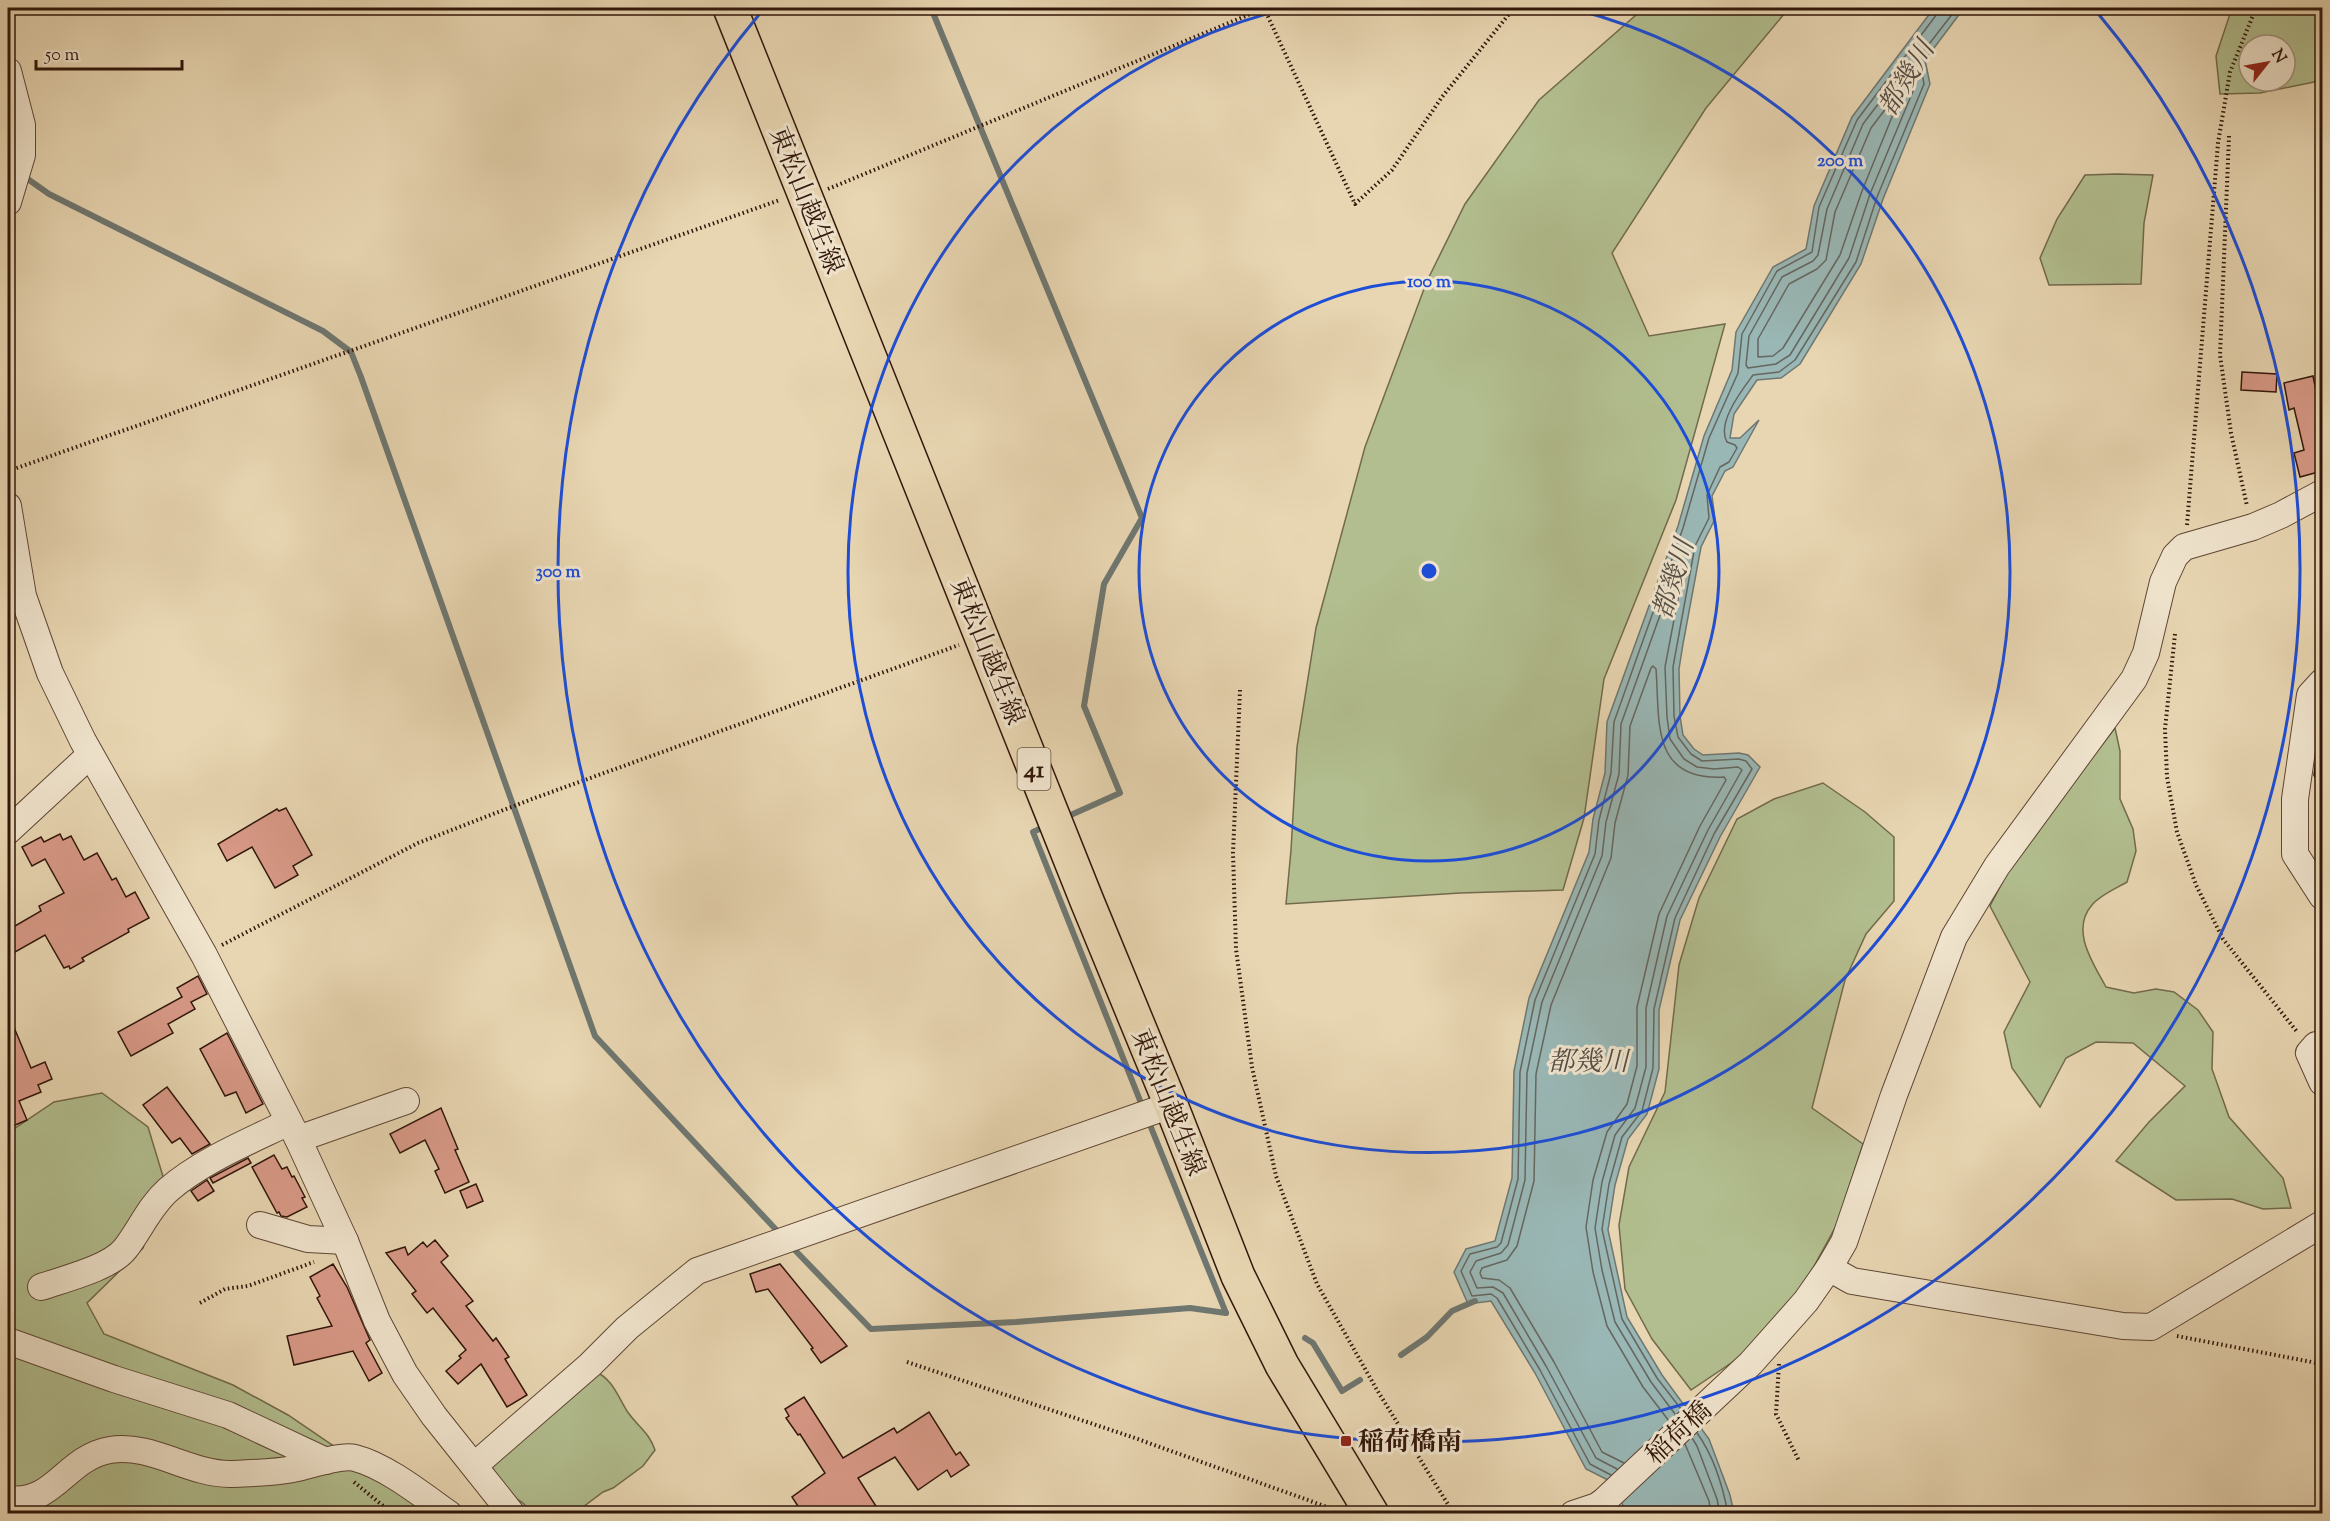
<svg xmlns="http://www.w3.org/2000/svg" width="2330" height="1521" viewBox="0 0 2330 1521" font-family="'Sorts Mill Goudy','Noto Serif JP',serif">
  <rect width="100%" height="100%" fill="#e8d6b2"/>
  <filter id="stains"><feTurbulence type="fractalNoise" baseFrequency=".00333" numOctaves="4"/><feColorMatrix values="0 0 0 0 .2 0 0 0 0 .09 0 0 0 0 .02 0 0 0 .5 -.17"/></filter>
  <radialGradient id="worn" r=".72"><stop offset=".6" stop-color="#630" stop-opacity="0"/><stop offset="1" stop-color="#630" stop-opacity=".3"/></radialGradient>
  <g fill="#b2be8f" stroke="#726a4c" stroke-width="1.5" fill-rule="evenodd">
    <path d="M1644 8H1789L1706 108 1612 253 1649 336 1725 324 1676 500 1604 679 1584 818 1563 890 1460 893 1286 904 1291 850 1297 747 1316 628 1365 447 1427 281 1465 204 1539 100Z"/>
    <path d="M2232 8H2322V72L2314 82 2260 93 2220 94 2216 56ZM2249 45H2285V81H2249Z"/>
    <path d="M2117 174 2153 175 2144 223 2141 284 2049 285 2040 258 2057 219 2085 175Z"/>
    <path d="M2115 728 2120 751V799L2133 829 2136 851 2127 882C2117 888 2100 895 2092 905 2070 930 2093 963 2106 987L2134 993 2156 989 2174 992 2198 1010 2213 1032 2212 1069 2229 1117 2283 1178 2291 1208 2263 1209 2232 1199 2176 1200 2116 1161 2149 1122 2185 1086 2133 1043 2096 1042 2066 1058 2040 1107 2012 1068 2004 1032 2030 982 1990 906 2015 858Z"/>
    <path d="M1823 783 1865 812 1894 837V901L1866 934 1845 980 1812 1108 1863 1144 1837 1224 1794 1303 1749 1351 1691 1390 1652 1339 1625 1289 1619 1225 1629 1167 1665 1092 1679 965 1699 898 1737 819 1774 799Z"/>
    <path d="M102 1093 148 1127 165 1183 143 1248 87 1303 104 1334 233 1385 288 1415 432 1513 8 1514V1133L54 1102Z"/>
    <path d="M595 1371C613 1380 617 1395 627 1411 637 1426 649 1432 655 1450L643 1466 613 1488 603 1492 575 1513H529C522 1497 520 1504 509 1494 501 1487 496 1474 491 1465Z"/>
  </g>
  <path fill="#99b7b5" stroke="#6f7771" stroke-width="1.5" d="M1934 8H1964L1925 60 1930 84 1883 199 1861 264 1800 364 1781 378 1757 380 1734 414 1730 438H1740L1759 420 1733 467 1725 471 1712 496 1715 519 1701 547 1683 644 1679 669 1680 716 1683 735 1694 749 1703 755 1739 753 1748 755 1760 767 1720 837 1680 920 1659 1010V1069L1647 1114 1628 1139 1615 1185 1608 1230 1627 1317 1662 1375 1709 1439 1730 1495 1734 1513H1627L1610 1481 1586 1469 1535 1373 1491 1301 1468 1304 1454 1272 1466 1249 1495 1241 1512 1178 1514 1071 1529 998 1589 852 1593 819 1605 773 1607 722 1678 526 1704 436 1732 370 1736 332 1773 267 1806 249 1814 206 1852 117Z"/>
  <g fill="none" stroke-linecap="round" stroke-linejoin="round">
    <g stroke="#656660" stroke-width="1.5">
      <path d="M1911 65 1916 84 1870 194 1849 258 1790 355 1776 364 1748 368 1746 365 1749 336 1782 277 1813 261 1818 255 1827 209 1863 124 1907 66Z"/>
      <path d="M1893 99H1897L1898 102 1862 191 1840 255 1783 348 1773 356 1758 357V339L1789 284 1817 269 1826 260 1835 212 1871 128Z"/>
      <path d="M1681 1409 1657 1378 1622 1319 1602 1229 1609 1184 1622 1137 1642 1111 1653 1068 1654 1009 1675 918 1714 834 1752 769 1746 761 1739 759 1702 761 1691 754 1678 737 1674 716 1673 667 1695 546 1709 518 1707 495 1720 467 1729 462 1737 448 1735 445 1727 442C1716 423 1742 390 1753 375L1779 372 1795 360 1856 262 1877 197 1924 84 1919 57 1957 8"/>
      <path d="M1697 1433C1713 1455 1723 1487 1728 1514"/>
      <path d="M1692 1438 1697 1446 1717 1499 1720 1514"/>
      <path d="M1685 1444 1709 1501 1711 1514"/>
      <path d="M1624 1463 1602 1452 1554 1362 1510 1288 1499 1280 1482 1278 1480 1273 1482 1268 1507 1260 1517 1246 1534 1181 1536 1074 1551 1005 1611 858 1615 823 1628 775 1630 726 1651 668 1653 666 1656 669C1660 721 1650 781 1724 777L1726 780 1700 826 1659 914 1637 1007V1066L1627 1104 1607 1132 1593 1180 1586 1227 1593 1272 1607 1326 1643 1387 1669 1421"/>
      <path d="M1617 1469 1596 1458 1546 1366 1503 1293 1493 1287 1477 1288 1470 1272 1476 1261 1501 1253 1508 1245 1525 1180 1527 1073 1542 1002 1602 856 1606 822 1619 774 1621 724 1678 565 1681 563 1684 567 1665 667 1667 717 1670 739 1684 759 1697 767 1714 769 1738 767 1742 770 1708 830 1667 916 1646 1008V1067L1635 1108 1615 1135 1602 1182 1595 1228 1602 1270 1615 1322 1651 1382 1675 1414"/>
      <path d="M1611 1475 1590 1464 1540 1370 1497 1298 1491 1294 1472 1296 1461 1271 1470 1254 1497 1247 1501 1243 1518 1179 1520 1072 1535 1000 1595 854 1599 820 1611 773 1614 722 1683 528 1709 438 1738 373 1742 334 1777 271 1812 252 1819 207 1857 120 1937 14 1939 8"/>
    </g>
    <g stroke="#6f7771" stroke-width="6">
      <path d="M931 8 1142 518 1104 584 1084 706 1120 793 1064 818"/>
      <path d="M8 152 10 164"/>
      <path d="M22 175 49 194 323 331 351 352 361 377 595 1036 781 1235"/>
      <path d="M1046 826 1033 832 1143 1108"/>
      <path d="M1148 1120 1226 1313"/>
      <path d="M790 1245 871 1329 1016 1322 1190 1308 1226 1313"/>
      <path d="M1305 1338 1313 1343 1342 1391 1360 1380"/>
      <path d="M1401 1355 1427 1337 1452 1311 1475 1301"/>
    </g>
  </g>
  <g fill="#d99a88" stroke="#31160a" stroke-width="1.5">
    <path d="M2242 372 2277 374 2276 392 2241 390Z"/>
    <path d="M2313 376 2322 420V471L2300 477 2294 453 2304 450 2294 408 2289 410 2284 383Z"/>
    <path d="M2322 748V790L2314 775 2317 752Z"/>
    <path d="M286 808 312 855 293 866 298 875 275 888 252 847 227 861 218 844 277 809 279 811Z"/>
    <path d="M60 834 63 840 71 836 84 860 97 853 112 880 116 878 126 897 135 892 149 918 128 929 129 932 82 958 84 961 70 969 69 966 64 968 45 935 8 956V930L41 911 39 906 64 893 45 859 32 866 22 847 41 837 44 842Z"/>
    <path d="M198 976 207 994 191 1002 195 1009 168 1024 173 1033 131 1056 118 1032 182 997 177 988Z"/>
    <path d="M8 1013 31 1068 45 1062 52 1079 38 1085 41 1092 19 1101 27 1120 8 1128Z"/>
    <path d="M227 1033 263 1104 246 1113 236 1092 225 1096 200 1049Z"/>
    <path d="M167 1087 210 1144 192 1154 180 1138 172 1143 143 1105Z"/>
    <path d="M441 1108 458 1149 455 1150 469 1182 445 1193 435 1171 439 1169 425 1140 400 1153 390 1134Z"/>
    <path d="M274 1155 282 1169 287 1167 292 1177 294 1176 305 1197 302 1198 307 1207 287 1217 281 1216 279 1212 277 1213 252 1167Z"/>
    <path d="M248 1158 251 1163 213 1183 210 1178Z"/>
    <path d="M207 1180 214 1191 198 1201 191 1191Z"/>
    <path d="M476 1184 483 1201 467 1208 460 1191Z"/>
    <path d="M435 1240 448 1256 441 1262 473 1301 466 1306 493 1341 496 1338 509 1357 505 1359 527 1395 507 1407 481 1364 458 1384 446 1371 461 1358 459 1356 466 1350 433 1308 427 1313 412 1294 416 1291 386 1253 405 1247 408 1255 423 1242 427 1247Z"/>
    <path d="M333 1264 347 1287 370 1340 366 1343 382 1373 369 1381 353 1351 294 1365 287 1336 332 1326 317 1298 320 1296 310 1277Z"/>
    <path d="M780 1264 847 1346 821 1363 811 1349 813 1348 768 1289 756 1292 750 1274Z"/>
    <path d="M804 1397 843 1458 894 1428 897 1433 929 1412 956 1455 960 1452 969 1465 951 1477 947 1470 918 1490 895 1457 858 1478 881 1514H803L792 1497 825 1473 800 1434 798 1435 786 1418 789 1416 785 1409Z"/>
  </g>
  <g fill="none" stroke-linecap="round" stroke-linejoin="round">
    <g stroke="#5f4634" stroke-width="28">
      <g id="minor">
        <path d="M8 71 22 125V155L8 202"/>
        <path d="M8 506 23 596 50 673 83 741 204 955 298 1139 345 1241 377 1321 405 1374 434 1416 512 1514"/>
        <path d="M2322 682 2310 695 2295 799V854L2322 896"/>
        <path d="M8 831 90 755"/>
        <path d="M2322 1044 2316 1045 2309 1053 2322 1082"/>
        <path d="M298 1139 406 1101"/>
        <path d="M260 1225 308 1239 345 1241"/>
        <path d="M1829 1268 1852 1281 2123 1326 2151 1327 2322 1224"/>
        <path d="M41 1287C64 1279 110 1268 125 1249 140 1230 149 1207 168 1190 201 1161 250 1141 289 1122"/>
        <path d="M8 1341 114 1379 228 1415 326 1461"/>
        <path d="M475 1465 590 1365 627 1328 697 1271 1171 1105"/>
        <path d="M8 1499C55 1505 65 1458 110 1450 151 1443 189 1474 230 1474 250 1473 273 1473 293 1469 310 1466 340 1454 355 1458 386 1466 422 1495 449 1514"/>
        <path d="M1573 1514 1597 1506 1604 1501 1751 1363 1806 1301 1829 1268 1844 1242 1894 1095 1954 937 1997 866 2134 679 2146 653 2163 582 2175 556 2184 547 2253 527 2281 515 2322 493"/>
      </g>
    </g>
    <g stroke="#31160a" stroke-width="36">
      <path id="major" d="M730 8 1087 901 1171 1105 1238 1276 1282 1365 1372 1514"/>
    </g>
    <g stroke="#31160a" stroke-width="4" stroke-dasharray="1.5 3" stroke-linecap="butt">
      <path d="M1264 8 1355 204 1392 170 1442 97 1514 8"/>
      <path d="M2229 136 2220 355 2231 433 2247 506"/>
      <path d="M828 189 1265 8"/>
      <path d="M8 471 780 200"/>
      <path d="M2187 525 2218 143 2230 72 2256 8"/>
      <path d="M2175 634 2165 729 2167 777 2177 832 2196 885 2223 939 2298 1033"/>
      <path d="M1240 690 1233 853 1236 949 1252 1067 1276 1176 1317 1284 1377 1390 1454 1514"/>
      <path d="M222 945 418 843 532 799 959 645"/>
      <path d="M200 1303 225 1289 248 1286 314 1262"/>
      <path d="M2177 1336 2322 1364"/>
      <path d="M907 1362 1132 1437 1330 1508 1337 1514"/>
      <path d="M1779 1364 1776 1414 1799 1461"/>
      <path d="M354 1482 393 1514"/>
    </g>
    <use href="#minor" stroke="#f0e4cd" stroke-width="26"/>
    <use href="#major" stroke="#e8d6b2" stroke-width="33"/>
  </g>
  <g fill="none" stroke="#1d4ed8" stroke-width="3">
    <circle cx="1429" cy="571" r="290"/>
    <path d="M1574 9A581 581 0 1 1 1284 9"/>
    <path d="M2096 11A871 871 0 1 1 762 11"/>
  </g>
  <rect fill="#8f2418" stroke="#f0e4cd" stroke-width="2" x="1340" y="1435" width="12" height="12" rx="3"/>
  <g text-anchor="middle" stroke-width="6" stroke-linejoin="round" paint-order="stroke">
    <rect fill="#f0e4cd" stroke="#6a5444" stroke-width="1.5" x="1017.5" y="748" width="33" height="42" rx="4.5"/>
    <g font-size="24" font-weight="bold" fill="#31160a">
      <text x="1034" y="777">41</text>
    </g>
    <g font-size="26" fill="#31160a" stroke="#f0e4cd">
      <text transform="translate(807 200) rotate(68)" y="9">東松山越生線</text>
      <text transform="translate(988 651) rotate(68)" y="9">東松山越生線</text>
      <text transform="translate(1169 1102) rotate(68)" y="9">東松山越生線</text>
      <text transform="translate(1678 1432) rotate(-43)" y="9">稲荷橋</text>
    </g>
    <g font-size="26" font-weight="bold" fill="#31160a" stroke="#f0e4cd" text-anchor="start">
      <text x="1358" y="1450">稲荷橋南</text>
    </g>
    <g font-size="27" font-style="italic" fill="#554e46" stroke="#f0e4cd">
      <text transform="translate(1906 78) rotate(-59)" y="9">都幾川</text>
      <text transform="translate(1673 579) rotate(-73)" y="9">都幾川</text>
      <text x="1588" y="1070">都幾川</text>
    </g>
  </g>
  <circle cx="1429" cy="571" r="9" fill="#1d4ed8" stroke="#f0e4cd" stroke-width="3"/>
  <g font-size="18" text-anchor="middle" font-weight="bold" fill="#1d4ed8" stroke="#f0e4cd" stroke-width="6" stroke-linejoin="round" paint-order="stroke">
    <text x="1840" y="166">200 m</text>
    <text x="1429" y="287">100 m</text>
    <text x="558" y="577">300 m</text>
  </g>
  <rect width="2330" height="1521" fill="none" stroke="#e8d6b2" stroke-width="30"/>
  <rect x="9" y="9" width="2312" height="1503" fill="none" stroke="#31160a" stroke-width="3"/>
  <rect x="15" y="15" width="2300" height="1491" fill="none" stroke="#31160a" stroke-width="1.5"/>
  <g transform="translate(2267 63) rotate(59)"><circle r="28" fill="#f0e4cd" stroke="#a4927f" stroke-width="1.5"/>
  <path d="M0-4.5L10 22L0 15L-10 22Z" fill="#8f2418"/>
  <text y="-9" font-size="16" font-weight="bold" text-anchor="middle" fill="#31160a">N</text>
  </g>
  <path d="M36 60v9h146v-9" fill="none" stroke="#31160a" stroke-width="3"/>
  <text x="45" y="60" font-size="18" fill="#31160a" stroke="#f0e4cd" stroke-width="4.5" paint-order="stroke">50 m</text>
  <rect width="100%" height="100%" filter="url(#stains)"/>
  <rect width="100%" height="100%" fill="url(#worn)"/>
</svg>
